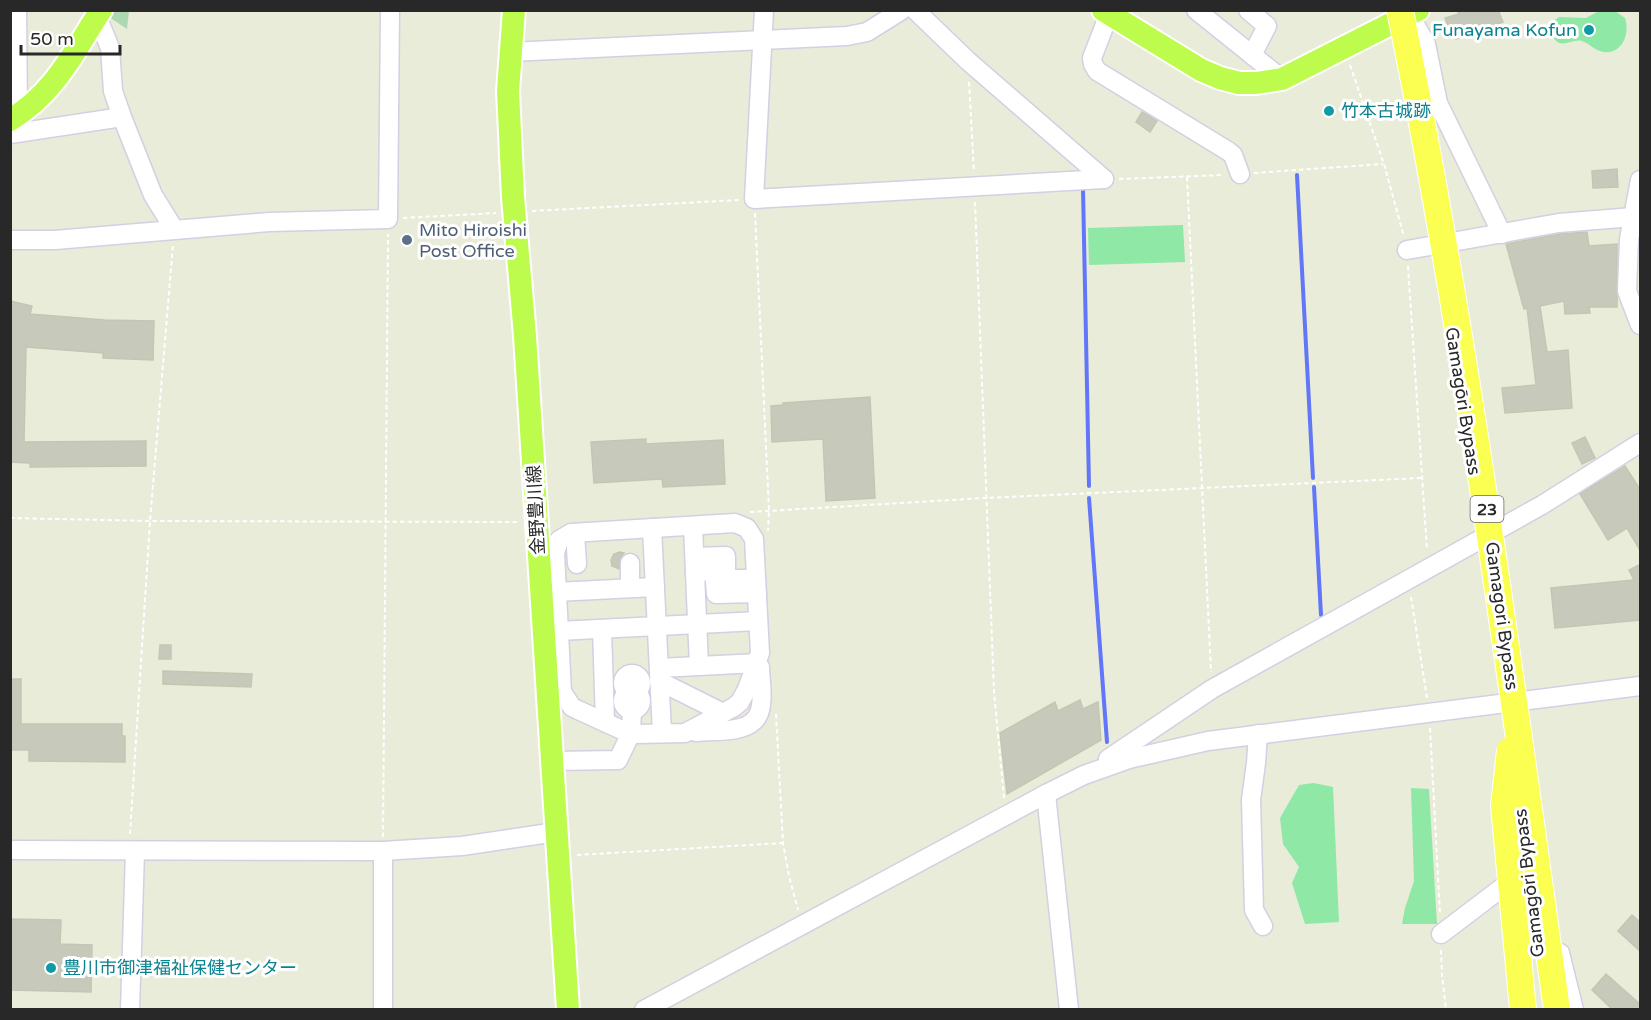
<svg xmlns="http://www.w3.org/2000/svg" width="1651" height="1020" viewBox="0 0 1651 1020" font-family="'Varela Round','Noto Sans JP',sans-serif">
  <rect width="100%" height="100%" fill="#e9ecd8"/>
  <g fill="#8fe8a6">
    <path d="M1615 11 1625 18C1630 33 1623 54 1604 52 1595 51 1590 44 1582 41 1572 38 1559 51 1553 36 1550 31 1550 28 1552 22L1559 17 1586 18 1599 11Z"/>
    <path d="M1183 225 1185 262 1089 265 1088 228Z"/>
    <path d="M1314 783 1333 787 1339 922 1305 924 1292 883 1299 867 1283 844 1280 818 1299 785Z"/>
    <path d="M1411 788 1429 789 1437 924H1402L1405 908 1414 881Z"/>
  </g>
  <path fill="#aed8b2" d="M108 11H129L127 29 106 15Z"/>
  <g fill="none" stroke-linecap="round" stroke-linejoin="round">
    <g stroke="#6176f8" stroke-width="4">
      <path d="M1297 175 1313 478"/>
      <path d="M1083 189 1089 486"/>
      <path d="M1314 487 1321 615"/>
      <path d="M1089 498 1107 742"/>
    </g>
  </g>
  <g fill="#c7cabb" stroke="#c2c7b2" stroke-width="1.5">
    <path d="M1457 10H1498L1503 22 1456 39 1455 36 1452 37 1445 18 1459 14Z"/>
    <path d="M1142 112 1157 121 1150 132 1136 122Z"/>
    <path d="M1617 169 1618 187 1593 188 1592 171Z"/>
    <path d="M1587 232 1589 246 1617 244V307H1589L1590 313 1565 314 1564 301 1540 306 1547 352 1568 350 1572 408 1505 413 1502 388 1536 385 1527 308 1524 309 1506 244 1560 234Z"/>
    <path d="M10 301 32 306 30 314 105 320 154 321 153 360 103 358V353L26 347 24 442 146 441V466L30 467V463L10 462Z"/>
    <path d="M870 397 875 498 826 501 823 439 772 442 771 406 783 405V403Z"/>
    <path d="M1585 437 1595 458 1582 464 1572 443Z"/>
    <path d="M646 439V444L723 440 725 484 663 487 662 479 594 483 591 442Z"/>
    <path d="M1625 466 1641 491V552L1627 528 1608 540 1580 494Z"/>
    <path d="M620 552 624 553 620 558 619 569 612 566 611 560 614 554Z"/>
    <path d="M1641 564V620L1555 628 1551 588 1634 580 1629 570Z"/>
    <path d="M160 645H171V659H159Z"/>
    <path d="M163 671 252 674 251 687 163 684Z"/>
    <path d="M10 679H21V724H122V736H125V762L29 761V750H10Z"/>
    <path d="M1080 700 1083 709 1098 702 1101 740 1007 794 1000 733 1055 702 1058 711Z"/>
    <path d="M1632 915 1641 923V952L1618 931Z"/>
    <path d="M10 919 61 920 60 944 92 945 91 992 10 990Z"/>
    <path d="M1606 974 1641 1005V1010H1613L1592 990Z"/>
  </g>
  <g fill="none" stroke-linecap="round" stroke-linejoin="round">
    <g stroke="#d6cee3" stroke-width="21">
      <g id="minor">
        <path d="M17 10 18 116"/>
        <path d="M764 10 754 199 1104 179"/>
        <path d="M915 10 968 61 1104 179"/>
        <path d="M1113 10 1109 14 1092 58 1093 64 1097 71 1228 151 1233 155 1240 174"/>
        <path d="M1196 10 1282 79"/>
        <path d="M1248 10 1267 26 1252 55"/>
        <path d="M1410 15 1426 44 1438 103 1502 234"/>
        <path d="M97 16 110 48 113 91 122 117 153 195 174 229"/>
        <path d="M510 52 847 36 867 32 902 10"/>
        <path d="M10 134 122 117"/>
        <path d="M1640 180 1629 239 1627 291 1640 325"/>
        <path d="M10 240H55L269 222 388 219 390 10"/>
        <path d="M1407 250 1559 223 1633 217"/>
        <path d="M735 523 747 528 754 539 760 653 747 689 740 702 734 707 685 733 637 734 624 731 578 710 572 707 562 692 555 553 559 540 571 533Z"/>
        <path d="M693 526 699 666"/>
        <path d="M652 528 662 733"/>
        <path d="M575 533 577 564"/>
        <path d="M695 557 726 556V579H756"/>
        <path d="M630 563V588"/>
        <path d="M695 572 714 571 716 594 757 593"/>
        <path d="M556 592 655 587"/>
        <path d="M602 629 605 722"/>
        <path d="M558 631 758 621"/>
        <path d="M659 668 758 663"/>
        <circle cx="632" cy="683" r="9"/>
        <path d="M659 681 723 713"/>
        <circle cx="632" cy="701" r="9"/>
        <path d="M696 732C716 730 754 735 760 710 764 697 760 680 760 667"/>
        <path d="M1258 734 1256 763 1251 800 1254 910 1263 926"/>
        <path d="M1108 759 1212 689 1542 505 1640 443"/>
        <path d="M552 761 618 760 631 733 632 711"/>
        <path d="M1046 794 1069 1010"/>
        <path d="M10 850 383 851 462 846 556 832"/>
        <path d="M1441 934 1537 861 1539 868"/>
        <path d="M1560 953 1574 1010"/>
        <path d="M130 1010 135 852"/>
        <path d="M383 1010V851"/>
        <path d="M644 1010 1046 794 1084 775 1129 759 1208 741 1640 686"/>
      </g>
    </g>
    <g stroke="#fff" stroke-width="26">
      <g id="major">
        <path d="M514 10 508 91 513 197 525 336 568 1010"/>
        <path d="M1103 10 1201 70 1220 78 1239 83H1256L1282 79 1418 10"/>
        <path d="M10 120C55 93 73 53 101 10"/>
      </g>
    </g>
    <g stroke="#fff" stroke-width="2" stroke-dasharray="4.5 3" stroke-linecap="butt">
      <path d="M1350 65 1384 164 1404 237"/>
      <path d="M969 82 974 172"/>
      <path d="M1254 173 1383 164"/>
      <path d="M1187 177 1211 672"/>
      <path d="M1119 179 1224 175"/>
      <path d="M975 202 994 692 1004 798"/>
      <path d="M532 211 739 200"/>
      <path d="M755 213 769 510 768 531"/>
      <path d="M403 218 496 213"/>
      <path d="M1408 266 1427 550"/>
      <path d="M750 512 985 498 1421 478"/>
      <path d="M10 518 150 521 519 522"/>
      <path d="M1411 597 1427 698"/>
      <path d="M776 714 783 843 789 876 798 910"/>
      <path d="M1430 728 1440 914"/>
      <path d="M130 834 150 521 173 244"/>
      <path d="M383 837 388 234"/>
      <path d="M577 855 783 843"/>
      <path d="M1441 950 1442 975 1446 1010"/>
    </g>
    <use href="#minor" stroke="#fff" stroke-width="18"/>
    <use href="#major" stroke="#bdfc4d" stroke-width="22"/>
    <g stroke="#fff" stroke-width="28" stroke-linecap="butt">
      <g id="highway-bridge">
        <path d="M1400 10C1467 341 1510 676 1557 1010"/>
        <path d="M1510 750 1504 806 1523 1010"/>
      </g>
    </g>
    <use href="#highway-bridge" stroke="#faff51" stroke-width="26"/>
  </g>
  <g fill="#0f9aa8" stroke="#fff" stroke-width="2">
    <circle cx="1589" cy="30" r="6"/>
    <circle cx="1329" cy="111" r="6"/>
    <circle cx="51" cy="968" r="6"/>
  </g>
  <circle fill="#5c6f8a" stroke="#fff" stroke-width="2" cx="407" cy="240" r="6"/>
  <g text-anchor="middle" stroke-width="6" stroke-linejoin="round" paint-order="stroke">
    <rect fill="#fff" stroke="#686868" stroke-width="1.5" x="1470.5" y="496" width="33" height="26" rx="4.5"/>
    <g font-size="16" font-weight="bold" fill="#282828">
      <text x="1487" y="515">23</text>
    </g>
    <g font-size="18" fill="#0d838f" stroke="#fff" text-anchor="start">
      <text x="1577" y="36" text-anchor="end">Funayama Kofun</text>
      <text x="1341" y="117">竹本古城跡</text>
      <text x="63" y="974">豊川市御津福祉保健センター</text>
    </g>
    <g font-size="18" fill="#4e5e75" stroke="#fff" text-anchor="start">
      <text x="419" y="236">Mito Hiroishi<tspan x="419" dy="21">Post Office</tspan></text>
    </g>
    <g font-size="18" fill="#282828" stroke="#fff">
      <text transform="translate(1463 401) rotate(81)" y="6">Gamagōri Bypass</text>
      <text transform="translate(536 510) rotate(-93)" y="6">金野豊川線</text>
      <text transform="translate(1502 616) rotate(82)" y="6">Gamagori Bypass</text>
      <text transform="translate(1529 883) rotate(-97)" y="6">Gamagōri Bypass</text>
    </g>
  </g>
  <rect width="1651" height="1020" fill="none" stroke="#282828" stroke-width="24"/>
  <path d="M21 45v9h99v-9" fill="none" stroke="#282828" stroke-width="3"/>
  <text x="30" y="45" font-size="18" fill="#282828" stroke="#ffffff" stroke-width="4.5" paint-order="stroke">50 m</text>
</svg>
